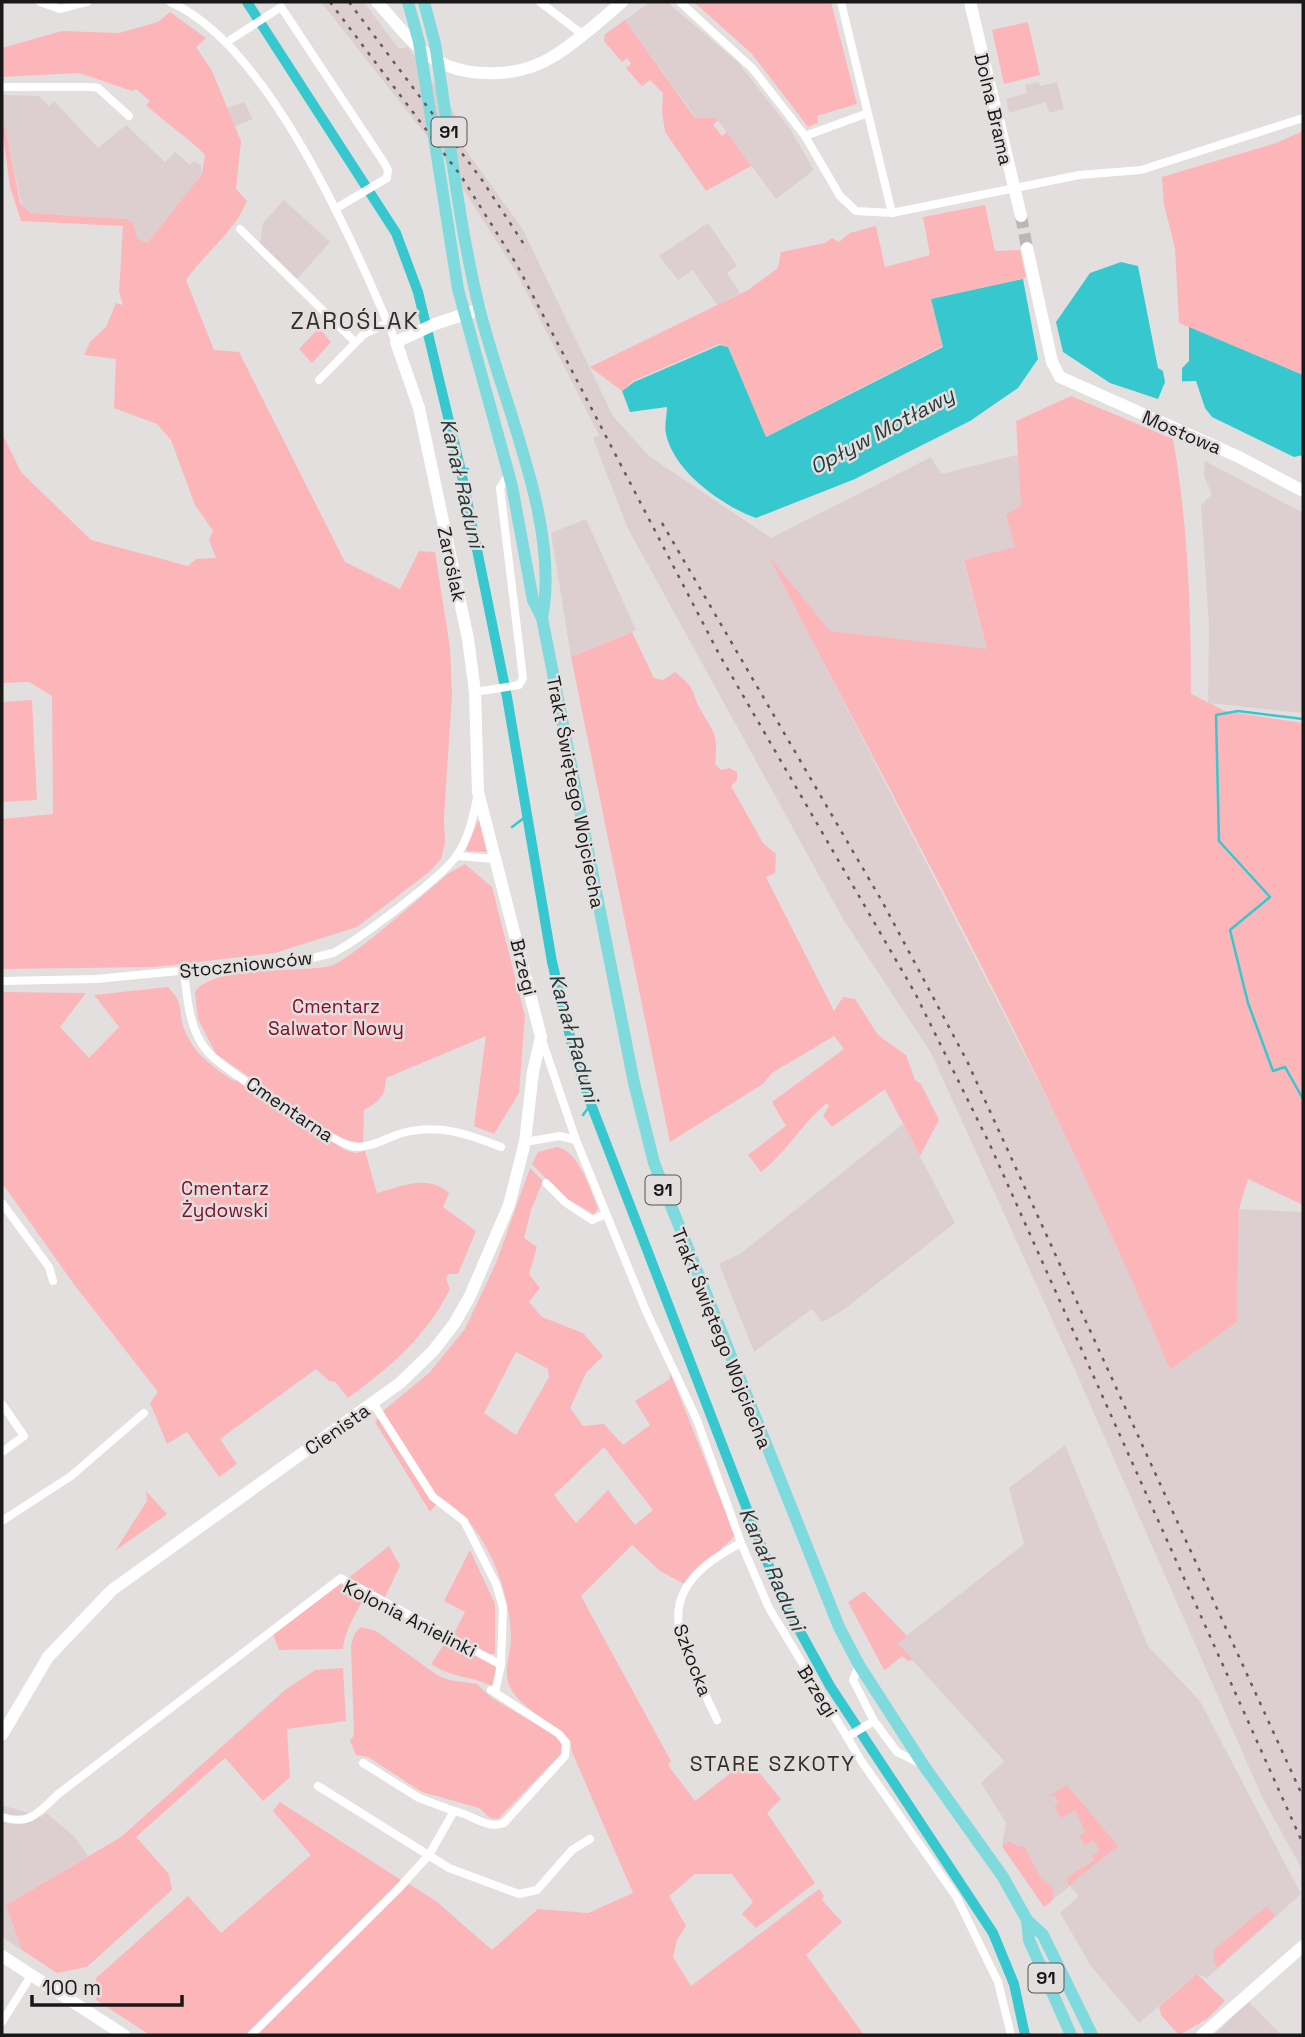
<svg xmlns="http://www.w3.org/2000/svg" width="1305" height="2037" viewBox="0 0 1305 2037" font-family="'Space Grotesk',sans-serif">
  <rect width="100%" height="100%" fill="#e4dfdf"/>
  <g fill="#ddcfd0">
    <path d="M321 2H364L399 49 408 47 464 127 455 135 522 228 613 416 649 456 771 538 931 457 941 474 1020 454 1021 506 1007 514 1015 547 964 561 987 650 830 631 770 558 1052 1108 1125 1260 1170 1370 1237 1322 1239 1209 1303 1212V1871L1262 1797 1075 1370 931 1053 843 919 627 527 593 438 599 435 516 272 440 153Z"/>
    <path d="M650 2H667L738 62 790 129 814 170 776 199 716 118H696L625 20Z"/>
    <path d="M1039 82 1040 86 1057 82 1064 109 1049 113 1046 102 1009 113 1006 99 1027 93 1025 85Z"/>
    <path d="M2 95 39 96 49 106 54 101 98 148 126 125 165 162 175 152 190 165 194 161 201 165 202 174 147 243 138 239 133 223 127 219 31 213 21 203 5 126 2 124Z"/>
    <path d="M244 102 253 119 235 126 227 108Z"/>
    <path d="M284 200 330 242 297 279 260 244 263 223Z"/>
    <path d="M708 223 737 266 727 273 740 293 717 305 693 270 678 280 659 256Z"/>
    <path d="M1205 461 1303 513V713L1208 703 1209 625 1201 505 1212 494 1204 476Z"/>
    <path d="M586 519 636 630 571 657 551 533Z"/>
    <path d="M903 1124 955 1223 842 1311 822 1322 812 1309 754 1352 719 1264 740 1254Z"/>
    <path d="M1065 1445 1148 1646 1200 1701 1301 1894 1207 1978 1197 1974 1139 2023 1091 1966 1060 1913 1079 1896 1070 1886 1044 1907 1002 1846 1006 1823 981 1783 1004 1761 897 1643 1024 1544 1009 1488Z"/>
    <path d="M2 1805 42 1817 46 1813 74 1836 88 1856 6 1905 22 1950 2 1937Z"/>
    <path d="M1249 2002 1281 2035H1215L1235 2014Z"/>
  </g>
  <g fill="#fcb6ba" fill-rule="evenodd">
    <path d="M694 2H831L857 104 817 116 818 123 808 127 752 54Z"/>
    <path d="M170 12 206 38 196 47 212 71 241 141 236 189 247 201C235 231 205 253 186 280L214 350 239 352 345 562 400 589 419 551 435 552 450 648 452 694 444 818 445 842 441 859 429 872 357 927 275 953 155 967 2 969V819L53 814 52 696 29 682 2 683V433L21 472 91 540 188 566 196 559 216 558 209 540 213 531 195 505 171 440 157 424 114 408 116 359 84 355 90 342 106 327 116 303 123 305 119 292 123 226 21 221 10 187 2 128 5 125 20 203 31 213 127 219 133 223 138 239 147 243 202 174 205 155C187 136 165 123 146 105L150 101 136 89 132 91 79 73 2 77V48L62 31 119 33 158 22Z"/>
    <path d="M625 20 695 118H716L718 120 713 125 722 136 727 132 751 166 706 191 665 132 662 111 663 93 650 80 642 86 640 84 626 68 631 64 627 58 622 62 604 41 605 34Z"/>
    <path d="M1028 22 1040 75 1004 84 992 30Z"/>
    <path d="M1303 131V375L1179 323 1175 248 1164 205 1162 177 1276 143Z"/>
    <path d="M985 205 995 251 1020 250 1026 278 931 299 943 346 765 437 728 347 719 344 633 381 622 391 590 367 748 290 778 268 781 252 825 243 832 238 839 242 850 233 876 226 885 267 930 255 923 217Z"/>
    <path d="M319 328 331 342 312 363 299 349Z"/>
    <path d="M1071 396 1173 439C1188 524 1191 608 1191 694L1225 711 1303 723V1205L1248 1179 1239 1209 1237 1322 1170 1370C1055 1090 906 824 768 555L830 631 987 649 964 560 1015 547 1006 514 1021 506 1016 421Z"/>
    <path d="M632 632 654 678 663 680 675 672C699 691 689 690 702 712 715 735 718 734 715 764L721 770 729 768 737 772V780L731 786 763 843 776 854 775 873 766 877 834 1011 843 997 855 999 878 1035 906 1055 915 1080 921 1084 939 1120 920 1156 885 1089 832 1127 823 1116 829 1106 827 1103C802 1123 786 1153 761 1172L748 1155 786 1126 772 1102 844 1049 834 1036 772 1073 763 1084 670 1142 571 657Z"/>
    <path d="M32 700 37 800 2 802V702Z"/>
    <path d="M479 819 488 852 467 851 466 849Z"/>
    <path d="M465 864 492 887 525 1016 519 1093 494 1134 474 1126 486 1036 386 1078C386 1095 379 1102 364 1110L363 1144 336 1137 216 1054 198 1019 195 992C212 965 299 973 330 966 349 962 428 890 449 873Z"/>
    <path d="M168 987C187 1007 176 1010 185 1031 195 1055 213 1067 234 1081L237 1079 345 1150 355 1153 365 1151 377 1193C403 1186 427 1174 449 1193L443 1207 476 1231 458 1274H448L446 1279 450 1289C427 1336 389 1368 348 1398L335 1382 329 1381 316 1369 220 1439 237 1464 219 1477 187 1432 167 1444 150 1403 158 1392 76 1287 2 1183V992L86 993 60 1027 89 1058 119 1027 94 995Z"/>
    <path d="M557 1147C579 1151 590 1189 598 1209L594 1214 562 1196 532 1164 538 1152Z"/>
    <path d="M530 1168 543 1181 531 1210 524 1238 537 1247 529 1274 540 1288 529 1302 542 1317 583 1333 603 1356 586 1373 570 1408 583 1426 604 1424 623 1445 650 1425 635 1401 670 1379V1372L735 1536 684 1584 660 1571 632 1545 581 1596 671 1761 668 1765 695 1801 748 1759 781 1799 767 1813 815 1883 756 1928 742 1914 753 1902 732 1874H695L669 1896 686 1926 677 1940 673 1957 691 1986 819 1889 824 1896 822 1900 842 1922 806 1955 864 2035H257L409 1884 436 1901 492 1950 538 1909 588 1913 633 1893 572 1752 570 1740C553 1721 515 1707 508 1682 504 1667 511 1652 511 1638 510 1589 486 1525 441 1498L430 1512 375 1422 383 1411 429 1373 465 1329 496 1263ZM516 1352 548 1369 549 1377 516 1435 484 1413ZM604 1447 653 1510 635 1525 608 1490 576 1523 554 1495Z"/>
    <path d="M146 1491 167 1514 115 1551 147 1501Z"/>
    <path d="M389 1546 400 1566 384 1599 347 1579Z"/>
    <path d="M470 1550 495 1604V1654H489L453 1635 465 1612 444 1601Z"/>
    <path d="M340 1584 365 1595C356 1615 345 1628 343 1649L279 1650 273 1634Z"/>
    <path d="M864 1591 907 1636 898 1643 913 1660 908 1661 902 1656 885 1670 883 1668 848 1602Z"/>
    <path d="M361 1627 376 1631 437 1675 449 1680 477 1684 492 1698 556 1736 563 1746 562 1753 498 1819 490 1818 479 1808 422 1792 368 1757 356 1755 350 1741 354 1735 351 1646 354 1634Z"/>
    <path d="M448 1638 496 1665 494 1687C471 1675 453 1679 431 1664Z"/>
    <path d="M343 1668 346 1721 287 1729 290 1777 263 1801 225 1758 136 1837 169 1874 172 1890 87 1967 57 1973 22 1950 6 1905 121 1837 285 1690 315 1670Z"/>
    <path d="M1067 1785 1118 1846 1068 1886V1877L1094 1860 1092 1856 1100 1851 1093 1840 1085 1845 1079 1836 1085 1831 1075 1810 1061 1818 1054 1807 1059 1803 1055 1796H1049Z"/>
    <path d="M280 1802 401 1880 246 2035H150L96 2000V1978L188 1896 221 1933 311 1855 273 1811Z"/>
    <path d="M1009 1841 1019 1847 1024 1846 1041 1878 1053 1888V1899L1044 1907 1002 1846Z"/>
    <path d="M1267 1906 1275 1916 1217 1968 1213 1960 1215 1949Z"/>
    <path d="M1197 1974 1225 2001 1207 2019 1179 2035 1161 2015 1159 2007Z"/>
  </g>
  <g fill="#36c8ce">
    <path d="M1121 262 1138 266 1158 368 1163 371 1182 368 1189 361V327L1303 375V455L1294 457 1212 417 1205 408 1196 381 1165 382 1158 399 1110 383 1063 352 1056 322 1090 273Z"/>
    <path d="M1023 279 1038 359 1018 388 970 421 855 479 756 518C723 506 674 472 666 434 664 426 667 415 667 407L630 412 622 391 634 382 720 345 728 347 766 437 943 347 931 299Z"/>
  </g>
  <path fill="#e4dfdf" d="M1182 363V384L1166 387 1162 366Z"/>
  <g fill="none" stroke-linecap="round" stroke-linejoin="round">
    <g stroke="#36c8ce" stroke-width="2.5">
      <path d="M461 471 468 469"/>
      <path d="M1303 719 1238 711 1216 715 1219 841 1270 897 1230 930 1248 1003 1273 1071 1285 1067 1303 1099"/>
      <path d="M512 827 528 815"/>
      <path d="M583 1115 591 1104"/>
    </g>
    <path stroke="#36c8ce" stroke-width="10" d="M247 2 396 233 418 292 461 471 507 697 552 962 575 1057 589 1099 780 1595 830 1686 993 1933 1014 1984 1025 2035"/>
    <path stroke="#bbb7b7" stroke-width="12" stroke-dasharray="12 6" stroke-linecap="butt" d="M1021 216 1027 248"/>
    <g stroke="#fff" stroke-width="8">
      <path d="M40 2 60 9 87 2"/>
      <path d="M170 2C270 45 354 245 396 342"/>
      <path d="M540 2 582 34"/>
      <path d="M680 2 753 69 805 136 840 196 856 211 892 213 1079 175 1141 170 1303 118"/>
      <path d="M841 2 892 213"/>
      <path d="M227 42 281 7 383 161 388 170 387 178 335 209"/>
      <path d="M2 87H92L98 88 129 116"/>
      <path d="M805 136 868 113"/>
      <path d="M240 229 355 342"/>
      <path d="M319 380 364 334 388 323"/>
      <path d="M475 692 519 685 523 678 500 488 509 474"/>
      <path d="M457 856 496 859"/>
      <path d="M184 971C187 998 189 1031 208 1052 222 1068 333 1142 351 1146 368 1150 386 1138 402 1133 438 1123 468 1134 501 1147"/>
      <path d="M2 981 96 979 312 958 333 953C357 941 444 876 457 855 469 838 473 817 477 798"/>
      <path d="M542 1040 576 1140 646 1311 697 1420 741 1543 769 1608 862 1762 957 1898 998 1982 1011 2035"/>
      <path d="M525 1142 560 1136 576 1140"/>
      <path d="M546 1183 566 1203 592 1220 606 1214"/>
      <path d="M2 1203 49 1267 53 1281"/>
      <path d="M373 1403 433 1497 464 1521 496 1584 503 1607 501 1665 495 1692"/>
      <path d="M2 1404 24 1436 2 1452"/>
      <path d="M2 1521 71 1476 144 1413"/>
      <path d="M859 1665 853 1680 874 1721 897 1752 923 1765"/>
      <path d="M717 1720C682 1641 641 1595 741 1543"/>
      <path d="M847 1737 874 1721"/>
      <path d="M363 1763 419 1798 454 1811"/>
      <path d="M318 1786 449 1868 519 1894 537 1890 572 1850 590 1839"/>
      <path d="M2 1817C28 1826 39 1813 57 1795L341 1578 501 1665"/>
      <path d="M2 2022 32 1974"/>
      <path d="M251 2035 398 1889 429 1855 454 1811C472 1814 486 1830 504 1823L565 1756 566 1743 559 1734 491 1690"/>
    </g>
    <g stroke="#fff" stroke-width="12">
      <path d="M377 2C393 19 407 39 425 53 460 80 518 79 554 56 578 41 601 20 622 2"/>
      <path d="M970 2 1021 216"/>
      <path d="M1027 248 1052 362 1060 377 1239 457 1303 491"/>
      <path d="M2 1735 48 1657 112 1590 400 1383 433 1351 454 1324 470 1296 509 1205 525 1142 533 1072 541 1037 478 792 475 692 468 639 419 408 396 342 435 324 480 309"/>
      <path d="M2 1956 124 2035"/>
      <path d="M1202 2035 1303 1946"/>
    </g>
    <g stroke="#7fdade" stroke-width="12">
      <path d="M408 2 419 42 458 289 512 486 533 600 542 618 634 1083 654 1163 839 1627 859 1665 924 1766 1003 1877 1027 1920 1043 1935 1092 2035"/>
      <path d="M424 2 435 44C449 131 458 221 479 307 501 400 561 524 542 618"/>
      <path d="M1027 1920 1029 1940 1071 2035"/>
    </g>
    <g stroke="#605e5e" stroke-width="2.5" stroke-dasharray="3.5 7" stroke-linecap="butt">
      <path d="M330 2 461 176 517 265 719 654 915 993 990 1145 1303 1844"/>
      <path d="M349 2 482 180 527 249"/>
      <path d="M662 523 883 903 967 1061 1303 1797"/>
    </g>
  </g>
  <g text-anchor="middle" stroke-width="5" stroke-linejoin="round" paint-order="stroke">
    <g fill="#e4dfdf" stroke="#565454" stroke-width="2">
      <rect x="431.5" y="117.5" width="35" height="29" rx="5"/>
      <rect x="645.5" y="1175.5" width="35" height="29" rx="5"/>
      <rect x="1028.5" y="1963.5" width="35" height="29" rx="5"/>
    </g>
    <g font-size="18" font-weight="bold" fill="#191818">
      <text x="449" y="138">91</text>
      <text x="663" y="1196">91</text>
      <text x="1046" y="1984">91</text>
    </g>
    <g font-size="19" fill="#191818" stroke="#e4dfdf">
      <text transform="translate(994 109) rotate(77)" y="7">Dolna Brama</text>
      <text transform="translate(1182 432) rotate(23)" y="7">Mostowa</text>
      <text transform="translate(452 564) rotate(78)" y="7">Zaroślak</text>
      <text transform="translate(576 792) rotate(79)" y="7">Trakt Świętego Wojciecha</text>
      <text transform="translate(246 964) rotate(-6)" y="7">Stoczniowców</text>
      <text transform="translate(524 967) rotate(76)" y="7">Brzegi</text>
      <text transform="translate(290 1109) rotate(34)" y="7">Cmentarna</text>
      <text transform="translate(722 1338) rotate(68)" y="7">Trakt Świętego Wojciecha</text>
      <text transform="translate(337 1429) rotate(-35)" y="7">Cienista</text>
      <text transform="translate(410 1618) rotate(27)" y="7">Kolonia Anielinki</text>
      <text transform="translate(693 1660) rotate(69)" y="7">Szkocka</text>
      <text transform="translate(818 1691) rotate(58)" y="7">Brzegi</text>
    </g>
    <g font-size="19" fill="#830e2b" stroke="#e4dfdf">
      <text x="336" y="1013">Cmentarz<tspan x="336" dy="22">Salwator Nowy</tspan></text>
      <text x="225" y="1195">Cmentarz<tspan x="225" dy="22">Żydowski</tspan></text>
    </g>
    <g font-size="21" font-style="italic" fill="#233a3b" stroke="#e4dfdf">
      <text transform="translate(882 431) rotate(-28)" y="7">Opływ Motławy</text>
      <text transform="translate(462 483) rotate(77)" y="7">Kanał Raduni</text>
      <text transform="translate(574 1038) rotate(74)" y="7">Kanał Raduni</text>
      <text transform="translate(772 1569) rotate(66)" y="7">Kanał Raduni</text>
    </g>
    <g font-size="21" letter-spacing="2" fill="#312e2e" stroke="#e4dfdf">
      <text x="773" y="1771">STARE SZKOTY</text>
    </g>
    <g font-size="23" letter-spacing="2" fill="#312e2e" stroke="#e4dfdf">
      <text x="355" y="329">ZAROŚLAK</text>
    </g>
  </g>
  <rect width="1305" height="2037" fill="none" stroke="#191818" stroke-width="7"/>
  <path d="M32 1995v10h150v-10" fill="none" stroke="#191818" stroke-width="3.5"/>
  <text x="42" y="1995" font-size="21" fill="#191818" stroke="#e4dfdf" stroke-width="5" paint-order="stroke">100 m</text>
</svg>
